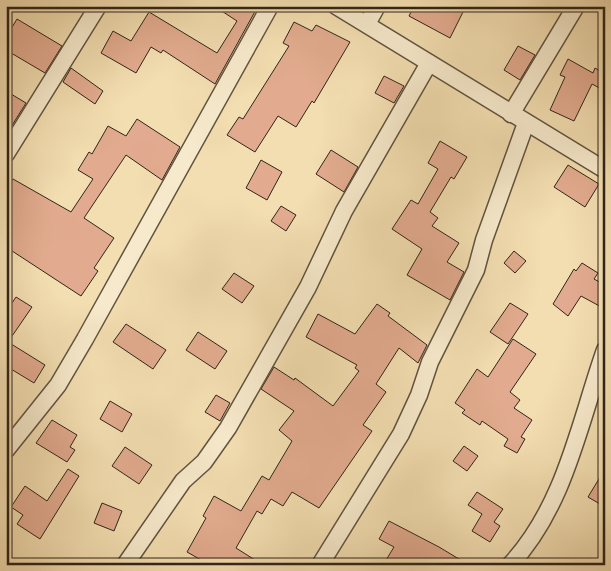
<svg xmlns="http://www.w3.org/2000/svg" width="611" height="571" viewBox="0 0 611 571" font-family="Cardo,serif">
  <rect width="100%" height="100%" fill="#f3deb1"/>
  <filter id="stains"><feTurbulence type="fractalNoise" baseFrequency=".004" numOctaves="4"/><feColorMatrix values="0 0 0 0 .2 0 0 0 0 .09 0 0 0 0 .02 0 0 0 .5 -.17"/></filter>
  <radialGradient id="worn" r=".72"><stop offset=".6" stop-color="#630" stop-opacity="0"/><stop offset="1" stop-color="#630" stop-opacity=".3"/></radialGradient>
  <g fill="#e2ab8f" stroke="#302519">
    <path d="M214 6H258L215 84 163 50 161 53 151 47 136 73 101 53 113 31 131 41 149 12 217 53 237 21Z"/>
    <path d="M414 6H466L450 38 409 16Z"/>
    <path d="M17 19 62 46 45 73 6 50V37Z"/>
    <path d="M294 22 312 31 316 25 350 42 314 103 312 101 296 127 278 116 255 152 227 135 239 117 243 119 289 46 283 43Z"/>
    <path d="M518 46 535 55 520 80 504 70Z"/>
    <path d="M568 59 593 73 595 68 605 74V91L592 84 574 121 550 110 565 77 560 75Z"/>
    <path d="M71 68 103 91 95 104 63 82Z"/>
    <path d="M384 76 404 86 394 103 375 93Z"/>
    <path d="M6 91 26 103 6 135Z"/>
    <path d="M137 119 180 147 162 180 126 155 84 218 114 238 94 268 98 271 81 296 6 247V189L13 179 71 212 93 179 78 170 89 152 92 154 108 126 126 136Z"/>
    <path d="M440 141 467 157 454 179 451 177 430 212 438 218 432 226 459 243 447 262 464 272 450 300 407 275 422 249 392 229 411 200 418 204 438 169 428 163Z"/>
    <path d="M331 150 358 167 344 192 316 174Z"/>
    <path d="M261 160 282 172 267 200 246 188Z"/>
    <path d="M568 165 599 184 585 207 554 187Z"/>
    <path d="M281 206 296 215 286 231 271 221Z"/>
    <path d="M514 251 526 261 515 273 504 263Z"/>
    <path d="M582 263 598 273 594 279 605 285V309L581 296 568 316 553 304 574 269 576 271Z"/>
    <path d="M234 273 254 286 242 303 222 289Z"/>
    <path d="M16 297 32 307 8 342 45 365 34 383 6 366V312Z"/>
    <path d="M510 303 528 314 508 344 490 332Z"/>
    <path d="M377 304 390 313 388 316 427 345 418 363 399 348 376 384 386 392 363 425 372 431 319 508 292 492 283 506 271 499 262 514 257 511 236 548 263 565H210L187 552 206 518 203 516 214 496 241 511 262 476 269 480 292 441 279 430 294 411 261 389 274 367 294 380 295 378 333 406 359 371 355 368 357 365 306 337 318 314 355 334Z"/>
    <path d="M126 324 166 350 153 369 113 342Z"/>
    <path d="M198 332 227 351 215 369 186 350Z"/>
    <path d="M513 339 536 354 510 392 520 400 514 408 532 420 521 437 525 439 517 453 504 446 508 439 482 421 480 425 462 413 465 410 455 403 477 369 488 377Z"/>
    <path d="M216 395 230 403 220 421 205 412Z"/>
    <path d="M110 401 132 414 122 432 100 419Z"/>
    <path d="M52 420 77 435 70 447 75 450 67 462 36 443Z"/>
    <path d="M464 446 478 456 467 471 453 461Z"/>
    <path d="M125 447 152 465 139 484 112 466Z"/>
    <path d="M68 469 79 476 40 539 17 524 23 515 11 507 25 486 47 501Z"/>
    <path d="M605 469V507L588 497Z"/>
    <path d="M477 492 503 509 494 522 500 526 490 542 472 531 482 514 468 505Z"/>
    <path d="M102 503 122 511 114 531 94 523Z"/>
    <path d="M389 521 439 547 469 565H383L394 547 379 539Z"/>
  </g>
  <g fill="none" stroke-linecap="round" stroke-linejoin="round">
    <g stroke="#61533f" stroke-width="19">
      <g id="street">
        <path d="M336 6 605 170"/>
        <path d="M367 24 377 6"/>
        <path d="M511 114 576 6"/>
        <path d="M6 154 98 6"/>
        <path d="M6 450 58 385 85 339 270 6"/>
        <path d="M125 565 183 481 204 462 228 428 308 287 344 211 429 63"/>
        <path d="M320 565 401 434 419 395 430 362 476 270 484 240 526 123"/>
        <path d="M510 565C565 506 579 424 605 350"/>
      </g>
    </g>
    <use href="#street" stroke="#f7eacc" stroke-width="16"/>
  </g>
  <rect width="611" height="571" fill="none" stroke="#f3deb1" stroke-width="25"/>
  <rect x="8" y="8" width="596" height="556" fill="none" stroke="#302519" stroke-width="2.5"/>
  <rect x="12" y="12" width="586" height="546" fill="none" stroke="#302519"/>
  <rect width="100%" height="100%" filter="url(#stains)"/>
  <rect width="100%" height="100%" fill="url(#worn)"/>
</svg>
